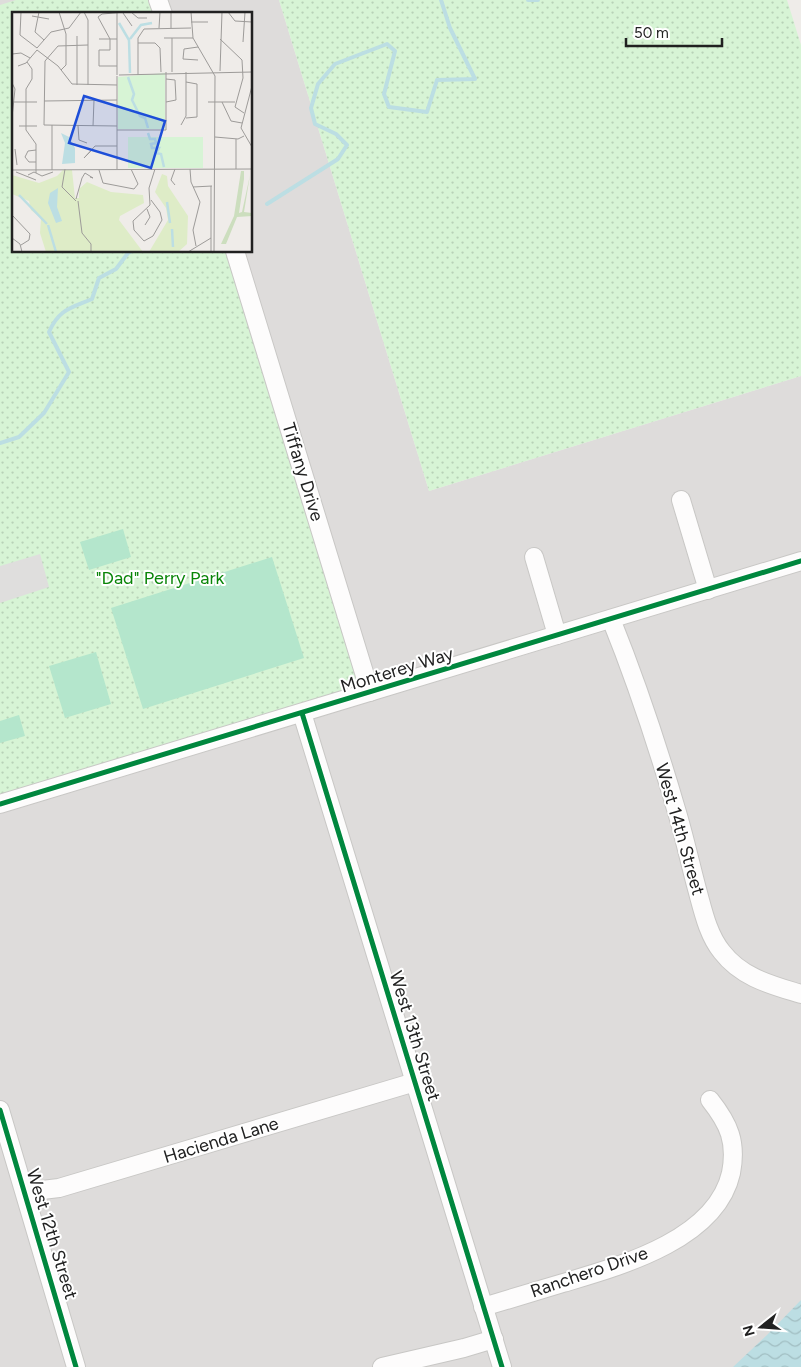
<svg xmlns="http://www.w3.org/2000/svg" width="801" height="1367" viewBox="0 0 801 1367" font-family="Figtree,sans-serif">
  <defs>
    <pattern id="park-dots" width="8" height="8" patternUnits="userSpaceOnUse" patternTransform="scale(1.25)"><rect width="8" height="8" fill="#d7f4d5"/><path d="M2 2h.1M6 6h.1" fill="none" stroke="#b8d1b7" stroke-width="1.8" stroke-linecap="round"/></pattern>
    <pattern id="water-waves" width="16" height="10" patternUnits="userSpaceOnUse" patternTransform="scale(1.25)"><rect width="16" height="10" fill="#bcdee3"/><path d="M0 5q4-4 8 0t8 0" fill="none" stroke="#a1bec2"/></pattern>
  </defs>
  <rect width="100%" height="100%" fill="#efece9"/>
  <g fill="#dedcdb" fill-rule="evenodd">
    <path d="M0 0H279L429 491 801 376V552L0 796ZM14 14H251V251H14Z"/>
    <path d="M801 571V1367H0V814Z"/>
  </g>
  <g fill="url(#park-dots)">
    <path d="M16 0H151L155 14H14V251H228L358 675 355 685 348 690 0 796V5Z"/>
    <path d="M279 0H787L801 45V376L429 491Z"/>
  </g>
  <g fill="#b4e6cc">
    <path d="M123 529 131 557 89 570 80 542Z"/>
    <path d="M272 557 304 658 143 709 111 608Z"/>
    <path d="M96 652 111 704 65 718 49 666Z"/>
    <path d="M19 715 25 736 0 743V721Z"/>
  </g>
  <path fill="#dfdedd" d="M40 554 49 587 0 603V566Z"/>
  <path fill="url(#water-waves)" d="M801 1300V1367H733L767 1335Z"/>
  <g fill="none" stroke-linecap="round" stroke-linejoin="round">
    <g stroke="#bcdee3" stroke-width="4">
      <path d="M528 0H538"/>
      <path d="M267 204 338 159 347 145 336 134 315 124 311 108 318 84 335 64 387 44 395 51 384 94 389 107 427 112 437 80 475 79 450 28 441 0"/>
      <path d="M0 443 19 437 44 413 69 372 49 332C59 309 71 308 92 299L99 278 116 269 128 253 132 251"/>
    </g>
    <g stroke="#c8c7c5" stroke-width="20">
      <g id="minor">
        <path d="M158 0 163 14"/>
        <path d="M235 251 370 692"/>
        <path d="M681 500 708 590"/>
        <path d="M534 557 557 635"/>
        <path d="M611 619C636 681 657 744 676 809 684 835 690 863 697 889 703 911 708 935 722 952 742 978 772 985 801 994"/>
        <path d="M302 713 502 1367"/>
        <path d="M0 804 801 561"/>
        <path d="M0 1110 76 1367"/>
        <path d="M25 1192 59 1188 415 1082"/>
        <path d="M483 1307C510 1299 537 1291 563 1283 620 1266 716 1240 731 1173 737 1142 729 1124 710 1100"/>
        <path d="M382 1367 464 1348 494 1339"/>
      </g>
    </g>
    <use href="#minor" stroke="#fdfcfc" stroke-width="18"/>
    <g stroke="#fff" stroke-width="8">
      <g id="cycleway">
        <path d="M302 713 502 1367"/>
        <path d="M0 804 801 561"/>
        <path d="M0 1110 76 1367"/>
      </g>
    </g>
    <use href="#cycleway" stroke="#00873e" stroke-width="5"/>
  </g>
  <g text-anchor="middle" stroke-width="4" stroke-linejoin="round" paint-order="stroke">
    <g font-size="18" fill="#212121" stroke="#fff">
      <text transform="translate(303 472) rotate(73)" y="6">Tiffany Drive</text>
      <text transform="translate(397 670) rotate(-17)" y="6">Monterey Way</text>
      <text transform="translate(680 829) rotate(74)" y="6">West 14th Street</text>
      <text transform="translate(415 1036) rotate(73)" y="6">West 13th Street</text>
      <text transform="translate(221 1140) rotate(-17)" y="6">Hacienda Lane</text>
      <text transform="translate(52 1234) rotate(73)" y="6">West 12th Street</text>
      <text transform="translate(589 1272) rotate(-19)" y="6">Ranchero Drive</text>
    </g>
    <g font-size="18" fill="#098508" stroke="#fff">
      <text x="160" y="584">"Dad" Perry Park</text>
    </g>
  </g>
  <g transform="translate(12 12)">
    <rect width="240" height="240" fill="#efece9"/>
    <path d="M51 158H60L63 186H67V177L75 170 99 180 131 183 132 191 108 204 107 208 131 240H34L28 221 29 206 19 198 17 189 0 182V163L27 171 45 164ZM150 162 155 164 156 174 176 204 175 232 166 240H137L156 208 154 196 143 180Z" fill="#deecc7"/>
    <path d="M229 159H232V167L227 201 230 200 238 163 232 200 240 201V204L225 205 214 232H209L222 204Z" fill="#ccdebe"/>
    <path d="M153 61V117H106V65ZM116 125H191V156H116Z" fill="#d7f4d5"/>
    <path d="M49 121 57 125 63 136V151L50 152 53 131ZM46 176 45 195 50 209 44 211 36 191 38 181Z" fill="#bcdee3"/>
    <path fill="none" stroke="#bcdee3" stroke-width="2.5" d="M107 11 117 28 118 61M118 27 129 13 140 11M116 65 122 82 120 88 128 104 133 106 136 116M136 121 138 127H143L144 131 139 132 140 136H147L144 141 149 142 152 155M7 183 35 212M155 190 158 211M36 213 44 240M160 217 161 235"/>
    <path fill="none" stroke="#9d9b99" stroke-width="1" d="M27 0 23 20 32 28M47 0 54 22V53L49 58M72 0 76 8V73M119 0 126 6H135M179 0 181 26 203 64 202 240M216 0 223 9 240 10M111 1 120 14M20 4 37 7M179 10H196M147 16 148 0M159 16V0M8 23 9 0M8 23 25 36M152 26H181M160 26V60M87 27H105M208 27 230 48 231 66 223 95 232 101M231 30 233 0M126 31H143L148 36 149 60M76 33 46 34 33 49 32 113 105 114M186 35 172 37 171 47 186 48M25 36 39 20 57 16 69 0M25 38 46 54 60 72 105 73M0 42 9 41 18 46M15 50 20 57V67L14 77V118L24 132V161M6 54 14 51 25 38M105 54H87V38H98V27L86 5 90 2 114 0M208 59 210 0M105 63V1M107 63 240 60M126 63V26L132 17 179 16M105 64V157M154 67 163 68 164 88 154 90M0 71 3 77 0 105M65 73V24M240 74 229 116 240 135M32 89 105 88M0 90H25M196 90H223M210 90 219 109 230 111M174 106 185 105V72L174 70M169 113 174 104V60M7 114H25M66 114 67 128 75 131M81 114 82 88M105 118H154V60M203 125 226 127 232 124M3 137 5 153M24 138 16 139 13 145 17 150H24M79 139 72 146 83 134H105M53 157 50 175 64 189M163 157 159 168 163 173M178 157 179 170 188 190 181 218 184 234M224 157V127M0 158 240 157M40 158V113M87 158 91 171 122 177 126 172 119 157M4 160 24 168M16 163 22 160 30 164 41 160M181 175 200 174M64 187 70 166 73 161 81 166 78 165M139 188 148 200 150 208 141 224 132 229 122 218 121 209 138 193 137 176 143 157M66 189 70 221 79 232V240M0 203 18 222 17 228 9 233M133 213 138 205 135 197M0 226 8 232 10 240M176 240 199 226M199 240V174"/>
    <path fill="#1d4ed8" fill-opacity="0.15" stroke="#1d4ed8" stroke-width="2.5" d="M72 84 153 109 139 156 57 131Z"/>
    <rect width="240" height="240" fill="none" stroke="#212121" stroke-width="2.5"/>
  </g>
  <g transform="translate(761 1327) rotate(253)" stroke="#ffffff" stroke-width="4" paint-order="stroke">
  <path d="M0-4L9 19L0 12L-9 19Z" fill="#212121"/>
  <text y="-8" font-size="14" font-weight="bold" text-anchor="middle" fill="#212121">N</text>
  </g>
  <path d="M626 38v8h96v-8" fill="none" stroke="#212121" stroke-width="2.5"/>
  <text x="634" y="38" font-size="15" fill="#212121" stroke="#ffffff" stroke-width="4" paint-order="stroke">50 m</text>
</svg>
